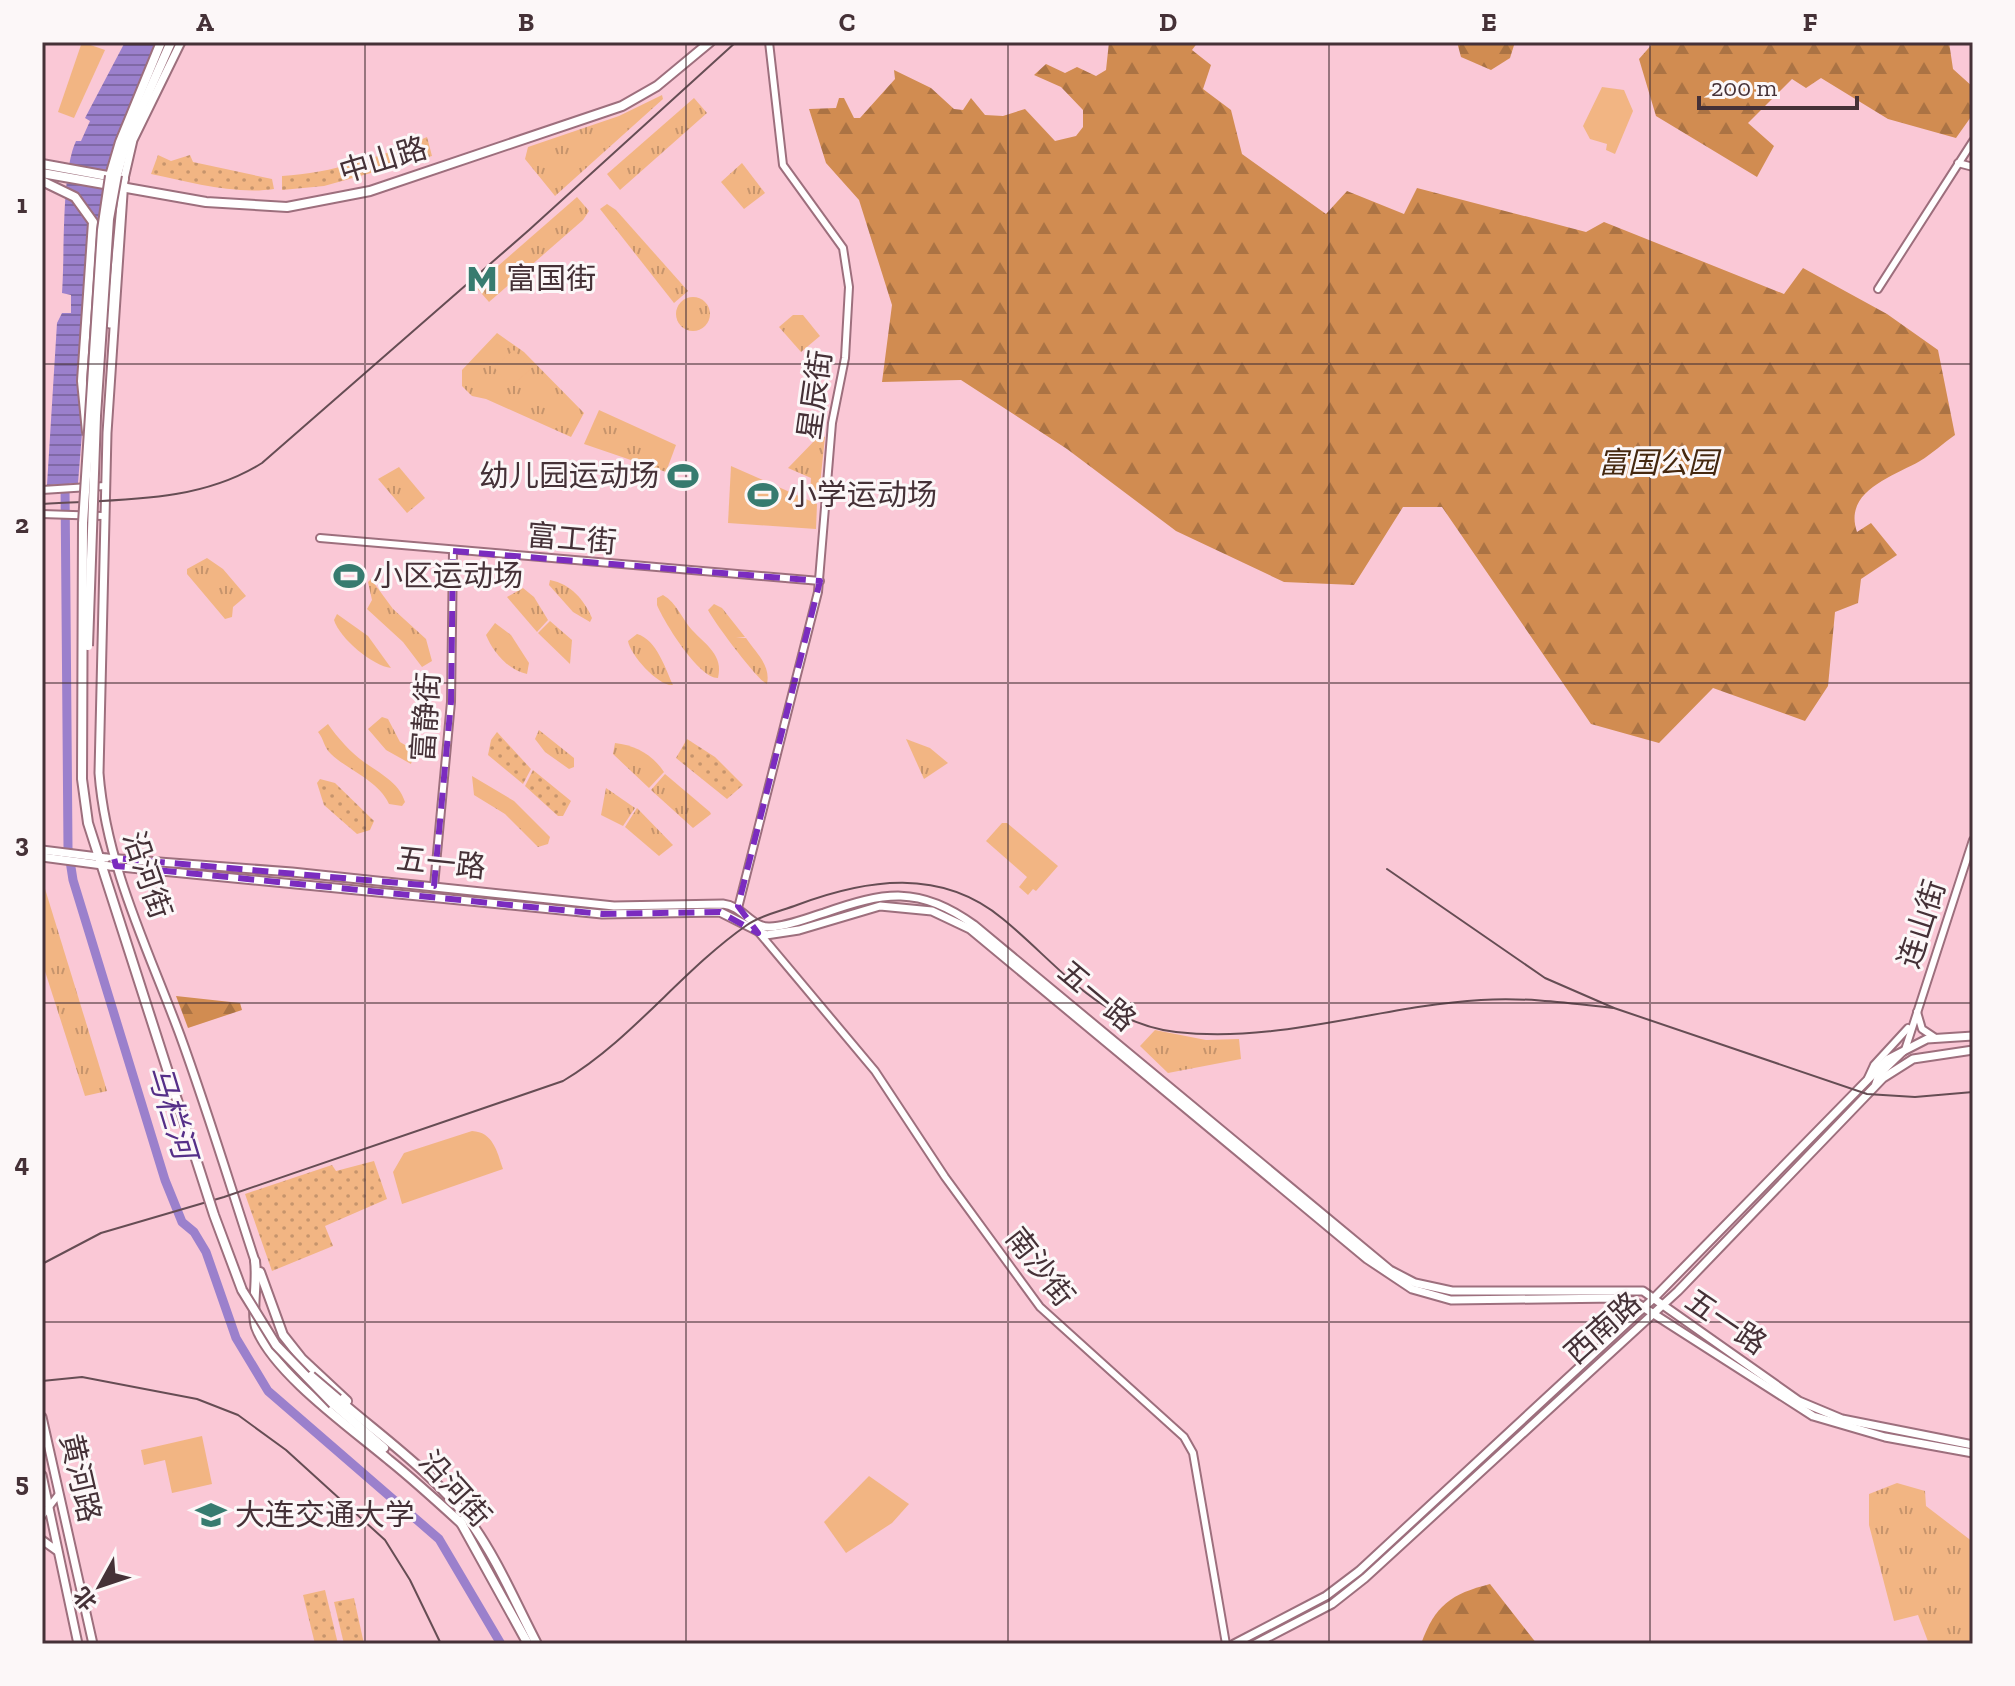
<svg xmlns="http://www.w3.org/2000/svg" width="2015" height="1686" viewBox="0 0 2015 1686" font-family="'Zilla Slab','Noto Sans SC',serif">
  <defs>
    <pattern id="grass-dots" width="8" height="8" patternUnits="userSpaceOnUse" patternTransform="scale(2)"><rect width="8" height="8" fill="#f2b583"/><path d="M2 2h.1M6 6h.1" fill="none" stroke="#c6946c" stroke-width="1.8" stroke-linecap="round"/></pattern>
    <pattern id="forest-firs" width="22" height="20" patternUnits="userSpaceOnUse" patternTransform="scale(2)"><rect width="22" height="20" fill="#d18c51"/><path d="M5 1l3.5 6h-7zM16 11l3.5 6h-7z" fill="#ab7344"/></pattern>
    <pattern id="park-tufts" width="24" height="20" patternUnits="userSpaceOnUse" patternTransform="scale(2)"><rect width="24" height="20" fill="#f2b583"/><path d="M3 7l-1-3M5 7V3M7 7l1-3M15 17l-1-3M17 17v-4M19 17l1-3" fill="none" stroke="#c6946c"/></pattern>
    <pattern id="water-rules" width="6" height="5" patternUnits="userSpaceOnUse" patternTransform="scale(2)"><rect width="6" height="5" fill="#9b80cc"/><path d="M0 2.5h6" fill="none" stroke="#8069a6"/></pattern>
  </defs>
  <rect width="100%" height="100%" fill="#fac8d6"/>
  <g fill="url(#grass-dots)">
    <path d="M427 137 432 156 324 186 282 190V176C332 173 381 157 427 137Z"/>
    <path d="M158 155 171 161 190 155 193 162 272 179 274 189C235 195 189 182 151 174Z"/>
    <path d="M497 732 531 769 523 784 488 755 491 740Z"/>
    <path d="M687 739 715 757 743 785 727 799 676 758Z"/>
    <path d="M533 770 571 801 563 816H558L525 786Z"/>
    <path d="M320 779 335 783 374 821 370 830 357 834 324 805 317 783Z"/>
    <path d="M374 1161 387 1199 325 1226 333 1246 272 1271 245 1194 332 1165 336 1171Z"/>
    <path d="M325 1590 338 1644H315L303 1595Z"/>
    <path d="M354 1598 364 1644H344L334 1602Z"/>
  </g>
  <g fill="url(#forest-firs)">
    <path d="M1109 42H1198L1192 50 1211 65 1203 89 1231 110 1242 154 1326 214 1347 191 1404 214 1417 188 1586 232 1604 222 1784 294 1803 268 1887 314 1938 350 1955 435C1943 443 1932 454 1920 461 1892 477 1843 491 1857 532L1871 523 1897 555 1861 579 1858 603 1835 612 1828 686 1805 721 1713 688 1659 743 1591 724 1442 507H1403L1354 585 1284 582 1176 531 1067 449 961 380 882 382 892 305 859 200 826 163 809 109 836 108 839 98H844L854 118H860L895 79 894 70 931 88 954 109 963 110 971 98 985 115 1003 116 1025 109 1055 141 1076 136 1083 127V110L1061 87 1034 75 1046 64 1065 73 1077 67 1096 76 1106 70Z"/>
    <path d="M1457 42H1515L1510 58 1491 70 1461 57Z"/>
    <path d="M1654 42H1949L1953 69 1973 87V114L1956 138 1888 119 1821 78 1806 88 1792 79 1748 123 1774 146 1757 177 1656 116 1639 59Z"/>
    <path d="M176 996 240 1003 242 1010 188 1028Z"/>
    <path d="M1490 1584 1537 1644H1421C1435 1605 1451 1594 1490 1584Z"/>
  </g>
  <g fill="url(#park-tufts)">
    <path d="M662 95 663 99 555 196 525 159 528 147 619 116Z"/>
    <path d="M694 98 707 113 620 190 607 174Z"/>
    <path d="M742 163 765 193 744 209 721 182Z"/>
    <path d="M577 197 589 211 583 220 489 302 475 286Z"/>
    <path d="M607 204 616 210 688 291 674 303 600 209Z"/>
    <circle cx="693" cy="314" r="17"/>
    <path d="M793 315H803L820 336 801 352 779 327Z"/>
    <path d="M497 333 524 352 584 413 571 437 486 399 472 396 462 386V370Z"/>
    <path d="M599 410 676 445 666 472 584 444Z"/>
    <path d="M820 435 825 437 819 494 810 493 811 478 788 468Z"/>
    <path d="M399 467 425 498 407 513 378 479Z"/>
    <path d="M207 558 223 569 246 596 233 607 232 617 225 619 187 574V569Z"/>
    <path d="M371 579 393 609 426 639 432 661 422 667 403 642 367 609 372 600 368 582Z"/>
    <path d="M550 580C571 584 584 600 592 618L590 622 573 612 549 585Z"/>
    <path d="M523 588 534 597 548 620 537 632 507 597Z"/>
    <path d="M663 595C677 603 682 619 692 630 705 644 724 655 718 678 699 678 665 624 657 605V598Z"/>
    <path d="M714 604 722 608 745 637 736 638H746C756 653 771 665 767 684 758 681 714 622 708 610Z"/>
    <path d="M337 614 368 636 391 668C373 666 340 639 334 620Z"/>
    <path d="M550 621 572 640 570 664 538 633Z"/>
    <path d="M495 623 511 635 529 663 527 674C508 670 493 652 486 635Z"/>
    <path d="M637 634C657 640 665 668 673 685 659 687 630 655 628 641Z"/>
    <path d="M382 717 388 719 400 742 415 751 411 764 386 750 368 729Z"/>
    <path d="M328 724C337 737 351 753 364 762 379 773 399 782 405 802L402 806 389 804C378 780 349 771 331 754 324 748 324 739 318 732Z"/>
    <path d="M539 730 574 758V767L569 769 545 752 535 739Z"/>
    <path d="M906 739 930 748 948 763 924 779Z"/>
    <path d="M615 743C635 745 653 755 664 772L649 788 613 754Z"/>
    <path d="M665 774 710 812 711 814 693 828 651 790Z"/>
    <path d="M472 776 514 801 550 837 548 844 538 847 505 814 474 795Z"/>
    <path d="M606 788 635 808 623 826 601 815Z"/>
    <path d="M637 808 673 845 659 856 625 827Z"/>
    <path d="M42 879 107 1091 85 1096 42 962Z"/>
    <path d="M1155 1030 1206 1040 1239 1039 1241 1059 1168 1073 1140 1046Z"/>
    <path d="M1897 1483 1925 1491 1926 1506 1973 1542V1644H1929L1918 1615 1894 1621 1869 1525V1494Z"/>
  </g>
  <g fill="#f2b583">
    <path d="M82 42 105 50 74 118 58 112Z"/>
    <path d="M1602 87 1624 90 1633 111 1615 154 1606 150 1607 144 1590 139 1583 126Z"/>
    <path d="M514 350 531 369 510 387 494 367Z"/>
    <path d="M731 466 817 504 816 529 728 523Z"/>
    <path d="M1002 823H1007L1058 866 1036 891 1033 889 1028 895 1019 887 1027 877 986 841Z"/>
    <path d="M472 1131C493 1132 497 1151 503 1169L402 1204 393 1172 404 1153Z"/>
    <path d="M202 1436 212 1484 172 1493 165 1460 144 1465 141 1450Z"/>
    <path d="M869 1476 909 1504 892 1523 846 1553 824 1522Z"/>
  </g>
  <path fill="url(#water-rules)" d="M125 42H169C141 95 112 150 100 210L78 483 47 485 57 323 62 313H71V295L62 293C65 254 61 173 76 141H81L90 121 85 118Z"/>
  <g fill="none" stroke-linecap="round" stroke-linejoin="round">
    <path stroke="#9b80cc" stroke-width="9" d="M65 484 68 848 73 880 165 1180 182 1222 194 1232 206 1252 236 1338 268 1391 439 1539 501 1644"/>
    <g stroke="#9d6f7d" stroke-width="10">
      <g id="minor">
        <path d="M1958 163 1973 167"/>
        <path d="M1878 289 1973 141"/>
        <path d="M42 490 105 486"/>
        <path d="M42 514 103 516"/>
        <path d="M320 538 820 581"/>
        <path d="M434 886 451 702 453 551"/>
        <path d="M738 908 818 592 832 423 845 358 849 287 843 248 783 165 769 42"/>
        <path d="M756 929 875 1071 945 1177 1040 1307 1184 1437 1193 1453 1226 1644"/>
        <path d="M1917 1012 1922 1029 1934 1037"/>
        <path d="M1868 1078 1874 1065 1908 1028"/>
        <path d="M1875 1085 1878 1076 1905 1050 1973 840"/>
        <path d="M42 1516 59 1494"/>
      </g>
    </g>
    <g stroke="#9d6f7d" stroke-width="11">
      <g id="major">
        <path d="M181 42 133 140 124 179 107 433 99 773C106 865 148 949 180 1035 207 1109 230 1185 255 1261"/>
        <path d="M110 324 122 194"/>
        <path d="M106 858 292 872 614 906 723 904C743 906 751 928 770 927 789 926 807 918 824 913 884 892 919 885 974 925L1390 1270 1415 1283 1452 1291H1643L1799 1401 1842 1419 1973 1445"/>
        <path d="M110 866 602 914 720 912 766 935 799 930 880 906 932 911 970 929 1367 1259 1412 1289 1451 1300 1618 1298 1635 1302 1813 1416 1885 1437 1973 1453"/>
        <path d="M42 1417 93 1644"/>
        <path d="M42 1475 78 1644"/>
        <path d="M42 1540 56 1550"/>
        <path d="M1234 1644 1326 1596 1359 1571 1653 1299 1888 1059 1927 1039 1973 1036"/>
        <path d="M1255 1644 1332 1604 1365 1578 1678 1291 1883 1078 1913 1059 1973 1050"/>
      </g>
    </g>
    <g stroke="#9d6f7d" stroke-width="12">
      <g id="highway">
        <path d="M42 164 124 179"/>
        <path d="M42 173 206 202 287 207 370 191 622 106 657 86 710 42"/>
        <path d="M117 175 126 143 171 42"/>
        <path d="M110 176 120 142 161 42"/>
        <path d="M42 181 75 197 93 222 82 381 87 432"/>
        <path d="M255 1261C258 1281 251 1312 256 1327 273 1373 351 1428 389 1460 414 1480 438 1502 462 1524"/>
        <path d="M260 1272 283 1335 302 1359 347 1401"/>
        <path d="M338 1399C382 1437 433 1473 469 1520 497 1558 515 1602 537 1644"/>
        <path d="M333 1404 384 1448"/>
        <path d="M460 1521 528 1644"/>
      </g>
    </g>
    <use href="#minor" stroke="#fff" stroke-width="6"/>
    <use href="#major" stroke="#fff" stroke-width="7"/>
    <use href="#highway" stroke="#fff" stroke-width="8"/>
    <path stroke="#664d54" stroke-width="2" d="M42 504C117 499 197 504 262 463L529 230 736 42"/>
    <g stroke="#664d54" stroke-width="2">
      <path d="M1387 869 1545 978 1614 1008 1867 1094 1915 1097 1973 1092"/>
      <path d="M42 1264 101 1233 224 1197 563 1081C632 1040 681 971 747 925 761 915 781 911 797 905 866 879 941 867 1003 919 1058 964 1099 1023 1176 1032 1279 1044 1379 1006 1481 1000 1526 997 1569 1003 1614 1008"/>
      <path d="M42 1381 82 1377 197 1399 238 1415 286 1450 385 1540 410 1580 441 1644"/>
    </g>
    <g stroke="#9d6f7d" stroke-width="11" stroke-linecap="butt">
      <g id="major-bridge">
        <path d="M42 850 106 858"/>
        <path d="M42 857 110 866"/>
      </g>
    </g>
    <g stroke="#9d6f7d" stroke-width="12" stroke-linecap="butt">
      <g id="highway-bridge">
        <path d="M110 176 102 230 83 523 82 779 88 823 214 1215 242 1290 276 1345 333 1404"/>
        <path d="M88 646 96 416 109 219 117 175"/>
        <path d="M311 1376 338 1399"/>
      </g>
    </g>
    <use href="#major-bridge" stroke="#fff" stroke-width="7"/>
    <use href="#highway-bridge" stroke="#fff" stroke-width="8"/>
  </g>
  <path fill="none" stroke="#7b2cbf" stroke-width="6" stroke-dasharray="16 10" stroke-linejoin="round" d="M453 551 820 581 738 906 758 933 720 912 602 914 116 866 114 858 434 886 451 702Z"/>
  <path fill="none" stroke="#453137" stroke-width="2" stroke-opacity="0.55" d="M365 42V1644M686 42V1644M1008 42V1644M1329 42V1644M1650 42V1644M42 364H1973M42 683H1973M42 1003H1973M42 1322H1973"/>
  <defs>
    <g id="metro-bare" transform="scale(2.4)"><path d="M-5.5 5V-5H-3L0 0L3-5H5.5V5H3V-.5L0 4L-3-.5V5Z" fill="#377b6f" stroke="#fcf7f8" stroke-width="2.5" paint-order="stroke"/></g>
    <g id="stadium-bare" transform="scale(2.4)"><path d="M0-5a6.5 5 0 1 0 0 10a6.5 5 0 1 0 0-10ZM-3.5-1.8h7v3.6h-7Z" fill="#377b6f" stroke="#fcf7f8" stroke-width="2.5" paint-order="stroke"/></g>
    <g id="university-bare" transform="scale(2.4)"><path d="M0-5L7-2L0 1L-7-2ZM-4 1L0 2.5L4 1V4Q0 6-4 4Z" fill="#377b6f" stroke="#fcf7f8" stroke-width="2.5" paint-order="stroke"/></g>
  </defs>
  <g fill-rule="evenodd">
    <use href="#metro-bare" x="482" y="279"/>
    <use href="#stadium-bare" x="683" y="476"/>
    <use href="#stadium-bare" x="763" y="495"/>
    <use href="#stadium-bare" x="349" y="576"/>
    <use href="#university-bare" x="211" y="1515"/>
  </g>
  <g text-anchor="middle" stroke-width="6" stroke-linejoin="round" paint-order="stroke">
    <g font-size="30" fill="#453137" stroke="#fcf7f8">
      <text transform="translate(383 160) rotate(-17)" y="10">中山路</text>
      <text transform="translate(815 395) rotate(-82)" y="10">星辰街</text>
      <text transform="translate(572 539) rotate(5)" y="10">富工街</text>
      <text transform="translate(426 717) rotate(-86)" y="10">富静街</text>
      <text transform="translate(441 863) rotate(6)" y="10">五一路</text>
      <text transform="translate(147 875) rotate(71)" y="10">沿河街</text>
      <text transform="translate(1922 924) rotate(-72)" y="10">连山街</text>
      <text transform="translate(1097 996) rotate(40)" y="10">五一路</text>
      <text transform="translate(1040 1267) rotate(52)" y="10">南沙街</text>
      <text transform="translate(1726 1322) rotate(34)" y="10">五一路</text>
      <text transform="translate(1603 1328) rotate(-42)" y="10">西南路</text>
      <text transform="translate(80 1478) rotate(77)" y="10">黄河路</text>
      <text transform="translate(455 1489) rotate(48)" y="10">沿河街</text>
    </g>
    <g font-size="30" fill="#453137" stroke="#fcf7f8" text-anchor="start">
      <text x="506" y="289">富国街</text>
      <text x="659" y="486" text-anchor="end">幼儿园运动场</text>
      <text x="787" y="505">小学运动场</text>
      <text x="373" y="586">小区运动场</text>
      <text x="235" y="1525">大连交通大学</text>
    </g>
    <g font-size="30" font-style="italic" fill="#45280f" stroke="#fcf7f8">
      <text x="1658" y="473">富国公园</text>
    </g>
    <g font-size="32" font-style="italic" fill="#552f88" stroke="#fcf7f8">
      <text transform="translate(172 1112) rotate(73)" y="11">马栏河</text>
    </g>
  </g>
  <rect width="2015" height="1686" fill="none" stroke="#fcf7f8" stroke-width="88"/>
  <g transform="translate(100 1586) rotate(230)" stroke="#fcf7f8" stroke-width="6" paint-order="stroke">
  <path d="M0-6L14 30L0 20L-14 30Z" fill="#453137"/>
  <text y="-12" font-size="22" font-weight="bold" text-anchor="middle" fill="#453137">北</text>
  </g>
  <path d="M1699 96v12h158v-12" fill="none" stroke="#453137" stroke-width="4"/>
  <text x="1711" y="96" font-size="24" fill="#453137" stroke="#fcf7f8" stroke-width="6" paint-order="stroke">200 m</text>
  <rect x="44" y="44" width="1927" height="1598" fill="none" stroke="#453137" stroke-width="3"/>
  <g font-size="26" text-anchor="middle" font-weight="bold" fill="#453137">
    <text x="205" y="31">A</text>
    <text x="526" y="31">B</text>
    <text x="847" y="31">C</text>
    <text x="1168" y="31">D</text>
    <text x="1489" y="31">E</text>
    <text x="1810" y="31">F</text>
    <text x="22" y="213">1</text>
    <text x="22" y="533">2</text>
    <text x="22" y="852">3</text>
    <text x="22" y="1172">4</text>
    <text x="22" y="1491">5</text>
  </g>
</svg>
